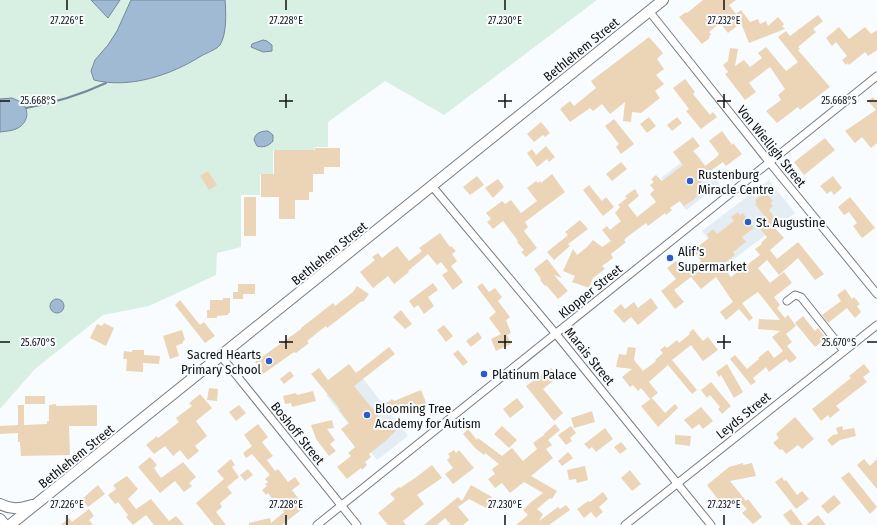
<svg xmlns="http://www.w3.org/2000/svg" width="877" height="525" viewBox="0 0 877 525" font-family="'Fira Sans Condensed',sans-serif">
  <rect width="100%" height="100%" fill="#f8fcff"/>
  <g fill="#e4edf4">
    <path d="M695 152 720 184 686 210 661 178Z"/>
    <path d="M769 180 795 213 727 264 702 231Z"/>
    <path d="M357 371 408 436 377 460 326 395Z"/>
  </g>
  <path fill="#d8f0e3" d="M0 0H597L444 115 385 81 328 122V147H315L314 150H273V174H260V195H241V247L217 253 216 275 149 306 103 315 35 369 0 409Z"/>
  <g fill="#a0bad4" stroke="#75889a">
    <path d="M91 0H120L108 18Z"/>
    <path d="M131 0H225C226 12 227 34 220 45 216 50 206 53 201 56 171 75 130 89 94 80L91 71 95 60 108 45 117 31Z"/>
    <path d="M263 40 267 41 272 45V51L263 52 251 47 252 44Z"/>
    <path d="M12 98C16 100 20 101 23 104 30 112 27 123 18 128 13 131 6 131 0 132V99Z"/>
    <path d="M268 131 273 135V141C269 146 263 148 257 146L254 140C255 133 261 131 268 131Z"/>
    <circle cx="57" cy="306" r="7"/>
  </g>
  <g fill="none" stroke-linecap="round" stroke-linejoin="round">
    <path stroke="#75889a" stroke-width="2" d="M26 108C54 103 80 95 106 83"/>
  </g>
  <g fill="#ecd5b7">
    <path d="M703 0H736L729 5 736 14 741 10 750 22 758 19 760 24 766 21 768 26 778 17 784 24 782 26 785 29 749 43 741 23 728 33 720 23 709 32 711 34 709 37 710 38 702 44 679 17 686 12 687 13Z"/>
    <path d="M818 15 823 21 813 29 816 32 798 47 800 49 798 50 830 87 800 110 798 107 777 123 766 111 781 100 778 95 785 89 770 67 749 83 756 92 745 100 725 74 728 72 723 65 728 61 730 48 738 49 735 66 744 60 750 67 762 58 758 53 766 47 786 71 798 62 778 37 786 31 790 36Z"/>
    <path d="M839 27 849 39 865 27 871 34 877 30V50L868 56 865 52 849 65 848 63 846 65 842 60 847 56 836 42 832 46 826 38Z"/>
    <path d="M649 37 663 53 657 59 664 69 656 75 664 84 655 91 660 98 641 113 632 112 631 122 623 121 625 102 610 114 602 104 593 111 590 108 570 122 560 109 570 101 574 106 596 88 591 81Z"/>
    <path d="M685 79 695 92 693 94 710 115 713 112 717 117 701 129 686 111 689 109 673 88Z"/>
    <path d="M873 97 877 102V143L871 148 862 137 855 143 845 131 876 110 868 101Z"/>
    <path d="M649 117 656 126 647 133 640 124Z"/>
    <path d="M677 117 682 123 672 131 667 125Z"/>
    <path d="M614 119 634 144 621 154 616 147 619 144 605 126Z"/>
    <path d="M541 122 550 133 545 137 543 135 534 142 527 134Z"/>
    <path d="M722 131 732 145 733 143 742 154 726 166 723 162 699 179 707 189 693 200 684 206 680 201 670 208 672 210 666 215 665 213 648 226 646 223 627 237 624 240 626 242 611 254 613 258 602 266 605 269 593 278 589 288 572 282 575 276 563 271 573 249 577 255 587 247 593 240 602 247 611 241 602 230 607 226 610 230 621 221 615 213 620 207 618 205 627 198 625 196 635 189 639 196 628 205 637 217 656 202 650 194 654 190 650 185 654 182 651 179 656 175 662 181 683 165 673 152 693 137 700 146 693 151 705 166 718 156V155L719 154 709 141Z"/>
    <path d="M825 138 835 150 804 175 794 162Z"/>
    <path d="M546 146 555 157 549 162 547 159 537 167 527 153 532 149 536 155Z"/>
    <path d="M315 148H340V167H324V174H313V192H309V200H295V219H279V197H261V174H274V150H315Z"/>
    <path d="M621 162 627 169 612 181 606 174Z"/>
    <path d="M208 171 217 185 209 190 200 176Z"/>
    <path d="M552 174 565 192 525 222 528 227 524 231 537 248 526 257 521 252 524 250 517 242 518 241 503 221 493 229 487 222 491 219 486 213 502 201 505 204 511 200 521 213 537 201 527 188 536 181 538 183 540 181 541 183Z"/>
    <path d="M477 176 484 185 470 195 463 187Z"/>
    <path d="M833 176 842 188 834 195 831 191 827 194 820 186Z"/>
    <path d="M498 179 504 187 493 198 485 188Z"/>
    <path d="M589 185 602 201 606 197 614 207 603 216 583 190Z"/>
    <path d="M765 192 773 201 770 203 773 206 769 210 777 221 772 225 784 238 770 250 777 259 798 242 824 274 815 280 798 258 779 275 767 260 758 268 770 283 784 272 792 283 774 297 780 305 777 308 785 318 788 315 796 326 786 334 792 342 787 346 797 358 790 363 786 359 769 372 766 367 753 378 756 382 751 385 730 359 735 355 747 369 759 359 758 358 768 350 774 358 783 351 772 337 780 331 758 329 759 319 780 320 758 292 742 303 753 318 749 321 739 309 726 320 720 312 733 302 716 277 701 289 691 277 674 290 684 302 675 309 661 291 676 279 667 268 676 261 685 273 701 261 693 250 709 238 707 234 713 229 717 234 734 221 731 217 738 212 740 215 743 213 754 228 742 237 746 242 733 252 735 255 722 265 731 277 760 255 755 249 762 244 761 243 767 237 757 225 766 218 755 204 757 203 755 200Z"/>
    <rect x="244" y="197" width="12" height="39"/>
    <path d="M850 197 875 228 862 238 853 226 857 223 849 212 844 215 838 207Z"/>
    <path d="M580 220 588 229 568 244 570 246 554 260 547 252 568 235 565 232Z"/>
    <path d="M440 233 450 247 451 246 456 251 452 254 457 261 451 266 463 282 453 290 442 275 448 271 441 262 437 265 428 254 408 271 409 272 394 284 388 276 373 288 360 272 375 260 372 257 378 253 382 258 397 246 409 261 422 251 419 248Z"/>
    <path d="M547 259 562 278 554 275 568 291 558 299 546 285 545 286 540 280 541 279 534 269Z"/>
    <path d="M433 283 438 290 428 297 434 306 424 314 418 305 414 308 409 301Z"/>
    <path d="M482 283 489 292 495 288 502 297 498 301 510 317 506 320 511 333 507 335 511 344 496 351 491 339 501 334 489 318 496 312 477 287Z"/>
    <path d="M238 284H255V294H243V299H233V292H238Z"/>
    <path d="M357 286 369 294 363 302 362 301 327 328 326 326 307 341 309 343 296 353 294 352 263 374 255 362 301 329V328L333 303 335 306 353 292Z"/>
    <path d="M845 289 852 299 854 297 860 304 857 306 861 312 855 318 847 308 828 323 822 315 841 301 837 295Z"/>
    <path d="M223 298H230V313H228V315L217 316V318H207V310H210V300H223Z"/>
    <path d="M651 298 658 308 638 325 631 317 624 323 613 311 621 304 625 309 634 302 638 308Z"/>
    <path d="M180 300 200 325 204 322 215 336 205 343 175 305Z"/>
    <path d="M401 310 412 324 405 329 393 317Z"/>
    <path d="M803 316 815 331 818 328 826 338 815 347 795 323Z"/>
    <path d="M104 323 114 328 106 346 90 338 97 324 102 326Z"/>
    <path d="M444 325 453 336 446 342 437 330Z"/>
    <path d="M693 329 703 341 708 337 718 350 703 361 691 345 672 360 697 390 692 394 668 365 649 382 658 393 650 399 641 388 638 391 633 385 630 387 622 377 632 369 616 367 619 354 626 355 628 347 636 348 634 360 643 371 656 361 655 360 663 353 660 350 665 346 667 348 677 340 679 343 690 334 689 333Z"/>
    <path d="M182 330 185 340 183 341V343L176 346 179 356 170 359 163 336Z"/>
    <path d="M478 332 482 338 471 347 466 341Z"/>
    <path d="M389 347 395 354 354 386 384 423 387 421 396 431 389 437V438L369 454 371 457 365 462 367 465 362 470 361 468 347 479 337 467 351 456 348 453 355 447 341 429 349 423 339 410 340 409 311 374 319 368 328 380 349 364 356 373Z"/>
    <path d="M132 350H144V355L160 356 159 364 143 363V372L126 371 127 359H123L124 351 132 352Z"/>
    <path d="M458 350 468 362 463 366 453 354Z"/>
    <path d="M727 364 743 392 734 398 721 375 719 377 716 372Z"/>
    <path d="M864 364 870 372 863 377 867 382 836 406 840 410 830 418 828 415 821 421 812 409 851 378 849 376Z"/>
    <path d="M551 368 558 377 543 389 563 413 554 421 526 386Z"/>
    <path d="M290 371 294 376 284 384 280 379Z"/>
    <path d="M711 382 731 406 722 414 718 409 720 407 710 395 707 398 701 390Z"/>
    <path d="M209 388 218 389 217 401 207 400Z"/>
    <path d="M421 390 427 405 419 408 418 406 402 412 401 409 393 415 385 404 392 399 394 401Z"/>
    <path d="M313 391 316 401 292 407 291 403 285 404 283 396 296 393 297 395Z"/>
    <path d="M200 394 212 408 196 421 207 436 195 446 199 451 188 460 180 450 173 456 165 446 154 454 146 445 157 436 158 438 179 422 176 418 192 406 189 403Z"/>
    <rect x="25" y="396" width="20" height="8"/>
    <path d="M517 398 524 407 510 418 503 409Z"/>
    <path d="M652 398 665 413 675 404 678 408 658 427 641 406Z"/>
    <path d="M56 404V406L97 405V426H69L70 455 21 456 20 442H18V433L0 434V426L18 425V405H24V425L47 424V421H49V405Z"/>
    <path d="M239 405 246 413 236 421 229 412Z"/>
    <path d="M701 407 713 421 703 429 699 424 692 429 684 420Z"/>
    <path d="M592 411 595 422 574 428 571 418Z"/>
    <path d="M795 417 814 439 802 449 798 445 786 454 782 449 780 450 773 443 779 438 776 434Z"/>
    <path d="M332 420 334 428 327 429 335 440 330 444 336 451 329 456 316 439 311 425Z"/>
    <path d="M258 424 268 437 262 442 273 456 267 460 275 471 278 469 288 482 295 477 300 484 292 490 305 507 282 525H249V523L270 518 271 523 284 512 282 509 284 507 278 498 274 501 268 493 266 495 262 490 267 486 265 484 268 482 265 479 270 475 252 454 246 458 243 453 252 446 244 435Z"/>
    <path d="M555 424 560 430 548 440 552 445 546 449 553 458 531 476 557 491 552 499 550 498 537 509 543 514 539 521 558 507 560 509 566 505 570 510 549 525H516L528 515 523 510 531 502 543 493 524 482 510 493 502 483 495 488 488 479 495 474 492 469 499 464 485 453 484 455 475 448 463 434 468 429 477 440 478 438 502 456 512 448 523 461 537 449 533 443 544 435V434Z"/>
    <path d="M502 426 517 440 509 448 494 434Z"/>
    <path d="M571 426 576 433 570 438 572 441 566 445 558 435Z"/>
    <path d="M842 426 843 430 854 428 856 436 840 440 832 446 827 440 833 435 838 434 836 428Z"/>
    <path d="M605 428 613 439 596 452 592 447 589 449 584 444Z"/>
    <path d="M675 435 691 436 690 446 675 444Z"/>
    <path d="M621 442 627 449 620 454 614 447Z"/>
    <path d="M454 450 456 453 459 450 474 468 453 484 445 474 453 468 447 460 450 457 448 454Z"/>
    <path d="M568 452 573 458 562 466 558 461Z"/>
    <path d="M150 457 157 465 154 468 161 478 183 462 196 477 189 483 192 486 184 492 175 481 160 493 138 467Z"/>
    <path d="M231 459 235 465 232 467 239 477 227 487 232 493 220 503 222 507 216 512 226 525H214L196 503 224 479 217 471Z"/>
    <path d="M864 459 870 466 877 459V489L857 465Z"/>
    <path d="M743 463V465L752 463 756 476 730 481 746 501 748 499 762 517 753 524 742 513 747 509 737 499 720 511 715 505 719 501 707 485 729 467Z"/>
    <path d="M432 465 442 478 417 495 424 504 403 521 406 525H388L378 513 395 499 390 494 399 487 400 488 415 478Z"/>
    <path d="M585 466 588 480 577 483 576 479 569 480 567 470Z"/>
    <path d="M248 469 253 475 245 481 240 475Z"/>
    <path d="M630 470 641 484 632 491 621 478Z"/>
    <path d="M849 472 877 507 870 514 841 478Z"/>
    <path d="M127 476 138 489 128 499 136 509 151 499 169 521 176 516 184 525H154L146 515 133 525 126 517 128 515 118 502 115 504 108 495 116 489 113 485Z"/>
    <path d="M782 477 784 481 786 480 797 495 802 491 809 499 796 509 775 482Z"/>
    <path d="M98 485 105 494 88 507 82 499Z"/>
    <path d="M471 485 492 497 486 508 469 499 458 507 469 520 463 525H451L445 518 437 525H424L458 497 462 501Z"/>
    <path d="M603 492 608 499 599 507 603 512 596 518 591 512 584 518 577 509 588 501 590 502Z"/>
    <path d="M834 495 841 503 828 514 821 506Z"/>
    <path d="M89 509 94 516 89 520 93 525H61L69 518 72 522Z"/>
    <path d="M791 509 803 525H791L783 515Z"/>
    <path d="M818 515 826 525H806Z"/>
  </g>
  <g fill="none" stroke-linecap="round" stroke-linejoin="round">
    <g stroke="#787c80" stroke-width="9">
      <g id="minor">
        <path d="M649 11 770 163 877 294"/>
        <path d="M432 186 556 334 711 525"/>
        <path d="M787 301 795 295 801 297 844 351"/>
        <path d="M221 356 357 525"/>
        <path d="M317 525 877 76"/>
        <path d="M625 525 877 325"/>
      </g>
    </g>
    <g stroke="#787c80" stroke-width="12">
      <g id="secondary">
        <path d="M0 504C11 510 20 509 32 505"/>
        <path d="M0 519 5 525"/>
        <path d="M10 525 663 0"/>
      </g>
    </g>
    <use href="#minor" stroke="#fff" stroke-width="7"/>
    <use href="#secondary" stroke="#fff" stroke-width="10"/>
  </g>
  <path fill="none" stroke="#111213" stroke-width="1.5" d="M67 0V10M286 0V10M505 0V10M724 0V10M286 94V108M505 94V108M724 94V108M0 101H10M279 101H293M498 101H512M717 101H731M867 101H877M286 335V349M505 335V349M724 335V349M0 342H10M279 342H293M498 342H512M717 342H731M867 342H877M67 515V525M286 515V525M505 515V525M724 515V525"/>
  <g fill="#2b5cca" stroke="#f8fcff" stroke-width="1.5">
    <circle cx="690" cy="181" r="4"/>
    <circle cx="748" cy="222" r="4"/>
    <circle cx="670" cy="258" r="4"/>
    <circle cx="269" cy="361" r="4"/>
    <circle cx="484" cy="374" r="4"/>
    <circle cx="367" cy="415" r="4"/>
  </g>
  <g text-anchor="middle" stroke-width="4" stroke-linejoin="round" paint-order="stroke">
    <g font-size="13" fill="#111213" stroke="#f8fcff">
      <text transform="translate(581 49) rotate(-39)" y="5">Bethlehem Street</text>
      <text transform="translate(772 146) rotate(51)" y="5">Von Wielligh Street</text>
      <text transform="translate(329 253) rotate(-39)" y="5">Bethlehem Street</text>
      <text transform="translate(590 291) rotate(-39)" y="5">Klopper Street</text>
      <text transform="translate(590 356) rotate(51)" y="5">Marais Street</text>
      <text transform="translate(743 415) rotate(-39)" y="5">Leyds Street</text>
      <text transform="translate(298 433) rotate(51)" y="5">Boshoff Street</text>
      <text transform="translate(76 456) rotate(-39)" y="5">Bethlehem Street</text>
    </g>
    <g font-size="13" fill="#111213" stroke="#f8fcff" text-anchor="start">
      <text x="698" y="179">Rustenburg<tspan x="698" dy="15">Miracle Centre</tspan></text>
      <text x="756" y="227">St. Augustine</text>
      <text x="678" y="256">Alif's<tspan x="678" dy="15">Supermarket</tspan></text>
      <text x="261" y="359" text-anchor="end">Sacred Hearts<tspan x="261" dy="15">Primary School</tspan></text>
      <text x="492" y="379">Platinum Palace</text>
      <text x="375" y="413">Blooming Tree<tspan x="375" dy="15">Academy for Autism</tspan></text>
    </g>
  </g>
  <g font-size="10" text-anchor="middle" fill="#111213" stroke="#f8fcff" stroke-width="4" stroke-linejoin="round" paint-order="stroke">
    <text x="67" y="24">27.226°E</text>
    <text x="286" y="24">27.228°E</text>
    <text x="505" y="24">27.230°E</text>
    <text x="724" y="24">27.232°E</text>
    <text x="38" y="104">25.668°S</text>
    <text x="839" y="104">25.668°S</text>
    <text x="38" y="346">25.670°S</text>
    <text x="839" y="346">25.670°S</text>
    <text x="67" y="508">27.226°E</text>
    <text x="286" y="508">27.228°E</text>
    <text x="505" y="508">27.230°E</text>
    <text x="724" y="508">27.232°E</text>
  </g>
</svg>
